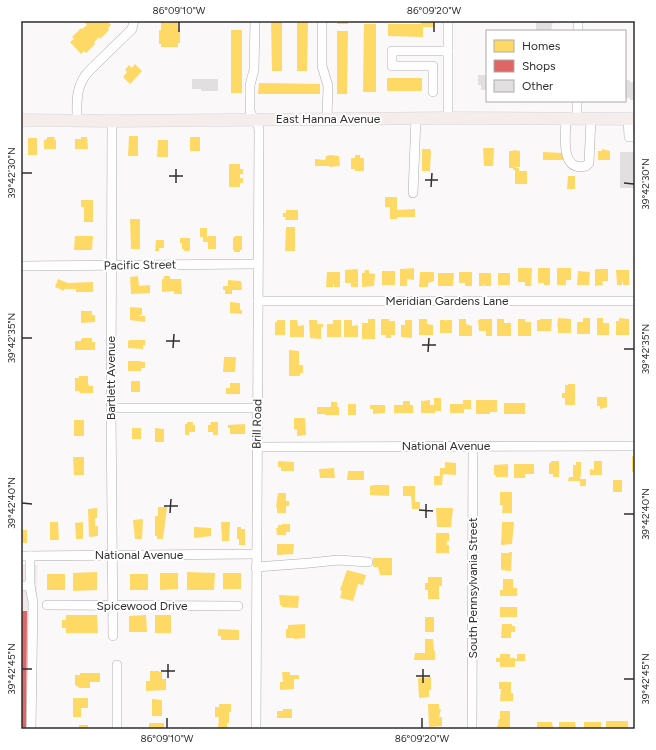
<svg xmlns="http://www.w3.org/2000/svg" width="656" height="750" viewBox="0 0 656 750" font-family="Figtree,sans-serif">
  <rect width="100%" height="100%" fill="#fbf8f9"/>
  <path fill="#f1e8eb" d="M23 565H37L35 729H21V570H23Z"/>
  <g fill="#ffd966">
    <path d="M87 21H107L111 25 108 28 109 30 100 39 99 37 94 42 95 44 86 53 84 51 81 54 70 42 74 39 72 37 81 28 82 29 87 25 85 23Z"/>
    <path d="M160 21H180V23H178V30H180V43H178V47H161V44H159V30H161V23H160Z"/>
    <path d="M271 21H282V71H272Z"/>
    <path d="M297 21H308L307 71H297Z"/>
    <rect x="337" y="21" width="11" height="3"/>
    <path d="M421 21H434V27H423V37L388 36V24H421Z"/>
    <path d="M364 24H376V92H363Z"/>
    <rect x="231" y="30" width="11" height="63"/>
    <path d="M337 31H348L347 94H337Z"/>
    <path d="M135 64 142 71 130 84 123 77 127 72 125 70 129 65 132 68Z"/>
    <rect x="387" y="78" width="35" height="13"/>
    <path d="M259 83 320 84V94H258Z"/>
    <path d="M129 136H138V156H128Z"/>
    <path d="M47 137H55L54 140H56V149H44V140L47 139Z"/>
    <path d="M81 137H87L88 149H75V139H81Z"/>
    <rect x="190" y="137" width="10" height="14"/>
    <rect x="28" y="138" width="9" height="17"/>
    <path d="M158 140H168V157H157Z"/>
    <path d="M483 148H494L493 166H484Z"/>
    <path d="M422 149H430L431 151 430 171H422Z"/>
    <path d="M602 149 610 151V160H598V151H602Z"/>
    <path d="M513 150 520 151V167H516V168H519V171H527V184H515V170H513V168H509V151H513Z"/>
    <path d="M543 152 563 153V160H543Z"/>
    <path d="M331 155 339 156 340 166 329 167V166H315V159L325 160 326 156Z"/>
    <path d="M355 155H360V158H364V171H355V169H351V158H355Z"/>
    <path d="M229 164H240V169H243V174H240V178H243V183H240V187H229Z"/>
    <path d="M568 176H575V189H567Z"/>
    <path d="M385 197H397V210L415 209V217H397V219H390V207H385Z"/>
    <path d="M81 200H93V222H84V207H81Z"/>
    <path d="M286 210H298V220H285L286 217H283V213H286Z"/>
    <path d="M130 219H140V249H131Z"/>
    <path d="M286 227H295V251H285Z"/>
    <path d="M200 228H207V237H208V236H216V249H208V242H203V237H200Z"/>
    <path d="M75 236H93L92 250H74Z"/>
    <path d="M235 236H242V250H240V252H234V250H233V238Z"/>
    <path d="M180 238H190V251H184V249H182V243H180Z"/>
    <path d="M156 240H164V248H159V251H155Z"/>
    <path d="M414 268V280L407 279V286H400V269Z"/>
    <path d="M518 268H532L531 286H525V282H518Z"/>
    <path d="M538 268H550V285H544V283H538Z"/>
    <path d="M557 268H571V280H566V285H557Z"/>
    <path d="M358 269V287H351V283H345V270Z"/>
    <path d="M595 269H608V281H602L603 285 595 286Z"/>
    <path d="M365 270H369V273L375 274 374 286 362 287V273H364Z"/>
    <path d="M616 270H629V285H623V282H622V285H617Z"/>
    <rect x="382" y="271" width="13" height="14"/>
    <path d="M578 271 590 272 589 285H577Z"/>
    <path d="M327 272H340V287H334V284H333V287H326Z"/>
    <path d="M420 272H434V281L428 283V287H419Z"/>
    <path d="M459 272H472V286H465V283H459Z"/>
    <path d="M438 273H454L453 286H438Z"/>
    <path d="M479 273H491V286H485L484 284V286H479Z"/>
    <rect x="498" y="273" width="12" height="12"/>
    <path d="M138 276 139 286 150 285V293L131 294 130 277Z"/>
    <path d="M164 276H170V279H181L182 294H174V291L162 292V279H164Z"/>
    <path d="M58 279 68 283 93 282V292H76V289H64V291L55 287Z"/>
    <path d="M228 280 241 281 242 290H232V294H225V290H223V286H228Z"/>
    <path d="M230 302 240 303V310H242V314L230 313Z"/>
    <path d="M130 307 142 308V315H139V316H145V322L130 320Z"/>
    <path d="M81 311H92V315H95V322L81 323Z"/>
    <path d="M558 318 571 319V333H558V327H557Z"/>
    <path d="M583 318H590V334H577V322H583Z"/>
    <path d="M597 318H603V323H609V335H597Z"/>
    <path d="M619 318 629 319V335H616V321H619Z"/>
    <path d="M368 319H375V339H362V323H368Z"/>
    <path d="M381 319H389V321H395V335H391V338H386V335H381Z"/>
    <path d="M419 319H427V324L433 325V335H419Z"/>
    <path d="M459 319H466V324L472 326V336H459Z"/>
    <path d="M481 319H492V336H486V331H479L478 320Z"/>
    <path d="M497 319H504V323H511V336H497Z"/>
    <path d="M518 319H525V322H531V336H518Z"/>
    <path d="M540 319H552L551 331H537V320H540Z"/>
    <path d="M277 320H285V335H275V322H277Z"/>
    <path d="M290 320H297L298 326 304 325V337H290Z"/>
    <path d="M309 320H317V324H323V327H321V339L310 338Z"/>
    <path d="M333 320H341V337H327V324H333Z"/>
    <path d="M344 320H352V326L358 325V337H344Z"/>
    <path d="M405 320H412V338L401 337V325H405Z"/>
    <path d="M440 320H445V322L446 320H452V333H440Z"/>
    <path d="M83 338H92V342H95V350H75V341H81V339Z"/>
    <path d="M130 340H145V345H143V349L128 348V341Z"/>
    <path d="M289 350 299 351V365H303V373H300V376H289Z"/>
    <path d="M224 357H236L235 372H223Z"/>
    <path d="M128 361H141V362H145V368H141V371H128Z"/>
    <path d="M79 376H88V383L89 386H93V393H80L79 391H75V378H79Z"/>
    <rect x="131" y="381" width="9" height="11"/>
    <path d="M230 383H240V394H226V388H230Z"/>
    <path d="M568 384H575V405H565V398H562V393H565V385H568Z"/>
    <path d="M597 397H607V407L600 409V406H597Z"/>
    <path d="M434 398H441V411H435V413H421V401L430 400V405H434Z"/>
    <path d="M463 400H471V409H464V413H450V404H463Z"/>
    <path d="M476 400H497V412H490V414H476Z"/>
    <path d="M403 401H410V405H413V413H394V405H403Z"/>
    <path d="M331 402H337V407H339V415H325V414H317V407H331Z"/>
    <rect x="504" y="403" width="21" height="11"/>
    <rect x="348" y="404" width="8" height="11"/>
    <path d="M370 405H385V413L373 414V409H370Z"/>
    <path d="M294 418H305L306 435 297 436V430L294 429Z"/>
    <rect x="74" y="420" width="10" height="16"/>
    <path d="M187 422H193V425H195V432H189V435H185V424H187Z"/>
    <path d="M211 422H218V435H213V432H208V425H210Z"/>
    <path d="M245 424V434H230V428H228V425Z"/>
    <rect x="132" y="428" width="9" height="11"/>
    <path d="M155 428 164 429V442H155Z"/>
    <rect x="632" y="456" width="3" height="16"/>
    <path d="M73 457H84V475H74Z"/>
    <path d="M278 461 294 462V471H281V467H278Z"/>
    <path d="M551 461H559V477H553V474H549V463H551Z"/>
    <path d="M594 461H602V475H590V469L594 470Z"/>
    <path d="M445 462 456 463V475L443 474 442 485H434V476H440V468H445Z"/>
    <path d="M576 462H581V474L580 479H586V486H580V481H568L569 477H573V465H576Z"/>
    <path d="M508 464V477H496V475H494V465Z"/>
    <path d="M514 464H534V474H525V478H514Z"/>
    <path d="M334 468 335 478H320L319 469Z"/>
    <path d="M348 471H364V480H347Z"/>
    <rect x="613" y="480" width="9" height="12"/>
    <path d="M375 485H389V496L370 495V486Z"/>
    <path d="M403 486H415V502H420V509H412L411 496H403Z"/>
    <path d="M500 492H512V513H502L503 505H500Z"/>
    <path d="M278 493H286V501H289V506H286V513H277V507H276Z"/>
    <path d="M158 507H167L163 539H157V536H155V516H158Z"/>
    <path d="M97 508V518H95V526H98V536L89 537 88 509Z"/>
    <path d="M436 508H453L451 527H437Z"/>
    <path d="M143 519 142 539H135L133 520Z"/>
    <path d="M50 522H58L59 540H50Z"/>
    <path d="M83 522V539H76L75 523Z"/>
    <path d="M221 522H230L229 541H222Z"/>
    <path d="M502 522H514L512 544 501 545Z"/>
    <path d="M282 524H290V532H286V535H277L276 528H278V525H282Z"/>
    <path d="M194 527 211 528V536L194 538Z"/>
    <path d="M237 527H241V529H245V545H239V539H237Z"/>
    <rect x="21" y="530" width="6" height="13"/>
    <path d="M436 533H449V541H447V545H449V553H436Z"/>
    <path d="M277 544H294L293 554 277 555Z"/>
    <path d="M509 552H512L511 571 501 570V553H509Z"/>
    <path d="M373 558H392V575H380L378 567H373Z"/>
    <path d="M347 570 366 575 363 585 358 584 353 601 340 598 342 591 340 590Z"/>
    <path d="M97 572V590L73 591V573Z"/>
    <path d="M187 572 215 573 214 590H187Z"/>
    <path d="M160 573H178V589L160 590Z"/>
    <rect x="223" y="573" width="18" height="16"/>
    <rect x="47" y="574" width="18" height="16"/>
    <rect x="130" y="574" width="18" height="16"/>
    <path d="M428 577H442V586H439V599H428V590H425V583H428Z"/>
    <path d="M503 579H513V588H517V596H500V590H503Z"/>
    <path d="M279 595 299 596 298 608 282 607V605H280Z"/>
    <rect x="500" y="607" width="17" height="10"/>
    <path d="M66 615H97L98 633H66V628H62V620H66Z"/>
    <path d="M146 615 147 632H129V616Z"/>
    <rect x="155" y="615" width="16" height="18"/>
    <rect x="425" y="617" width="9" height="15"/>
    <path d="M305 624V638L294 639V638H286V629H288V625Z"/>
    <path d="M502 624H512V626H515V632H511V638H501Z"/>
    <path d="M218 629 239 630V640H221V636H218Z"/>
    <path d="M425 639H433L434 651H435V660H414L415 653H425Z"/>
    <path d="M500 654H510V658H515V659H517V654H525V661H515V667H500V662H496V658H500Z"/>
    <path d="M150 671H159V672H162V679H166V690L146 691V681H150Z"/>
    <path d="M282 672H290V675H299V679H294V689L280 690V682H283Z"/>
    <path d="M80 673H100V682H90V688H80L75 685V675H80Z"/>
    <path d="M431 677V690H429V697L419 698 418 678Z"/>
    <path d="M499 682H511V693H513V701H500L501 689H499Z"/>
    <path d="M73 698H88V708H81V717H73Z"/>
    <path d="M152 699 162 700V716H152Z"/>
    <path d="M219 704H231V712H229V723H227V729H218L219 717H215V707H219Z"/>
    <path d="M428 704H439V709H441L439 717H442V726L429 727Z"/>
    <path d="M283 709H292V718H277V711H283Z"/>
    <path d="M500 711H510V729H497V726H498L499 719H500Z"/>
    <rect x="606" y="721" width="22" height="8"/>
    <path d="M537 722H552L553 728 537 729Z"/>
    <path d="M559 722H575L576 729H559Z"/>
    <rect x="584" y="722" width="17" height="7"/>
    <rect x="149" y="723" width="15" height="6"/>
    <rect x="79" y="725" width="9" height="4"/>
  </g>
  <path fill="#e06666" d="M21 611H27L26 729H21Z"/>
  <g fill="#e1dfe0">
    <path d="M545 21H553L551 31H536V22L545 23Z"/>
    <path d="M478 75H487V90H481V85H478Z"/>
    <path d="M192 79H218V91H201V89H192Z"/>
    <path d="M626 80H630V82H635L634 100H630V98H625Z"/>
    <rect x="620" y="152" width="15" height="36"/>
  </g>
  <g fill="none" stroke-linecap="round" stroke-linejoin="round">
    <g stroke="#adacac" stroke-width="10">
      <g id="minor">
        <path d="M255 21 254 70 250 85V111L252 116 257 123 259 129 256 729"/>
        <path d="M322 21V66L328 86 327 119"/>
        <path d="M578 31V21"/>
        <path d="M433 92V66H392V51H448"/>
        <path d="M448 118V21"/>
        <path d="M566 118C566 134 559 172 586 166L589 163 591 118"/>
        <path d="M577 118V101"/>
        <path d="M628 118 629 137H635"/>
        <path d="M77 121C77 103 75 87 88 72L132 29 134 21"/>
        <path d="M112 121 111 408 113 636"/>
        <path d="M413 193 416 118"/>
        <path d="M21 266 258 264"/>
        <path d="M258 301H635"/>
        <path d="M111 408H258"/>
        <path d="M257 447 635 446"/>
        <path d="M21 556 256 554"/>
        <path d="M256 567 310 563 338 560 368 562"/>
        <path d="M21 586H30V556"/>
        <path d="M30 586 33 602 31 729"/>
        <path d="M47 605 238 606"/>
        <path d="M117 665V729"/>
        <path d="M472 729 473 446"/>
      </g>
    </g>
    <g stroke="#d4d3d3" stroke-width="13">
      <path id="major" d="M21 120 112 121 448 118 635 119"/>
    </g>
    <use href="#minor" stroke="#fefefe" stroke-width="9"/>
    <use href="#major" stroke="#f4edeb" stroke-width="12"/>
  </g>
  <path fill="none" stroke="#2f2d2e" stroke-width="1.5" d="M179 32V22M434 32V22M22 173H32M169 176H183M425 180H438M176 183V169M624 183 634 184M431 187 432 173M22 338H32M166 341H180M422 345H436M173 348 174 334M624 349H634M428 352 429 338M22 503 32 504M164 506H178M419 510 433 511M170 513 171 499M624 514H634M426 518V504M22 669H32M161 671H175M416 676H430M168 678V664M624 679H634M423 683V669M167 728V718M422 728V718"/>
  <g text-anchor="middle" stroke-width="4" stroke-linejoin="round" paint-order="stroke">
    <g font-size="12" fill="#2f2d2e" stroke="#fff">
      <text x="328" y="123">East Hanna Avenue</text>
      <text transform="translate(140 265) rotate(-1)" y="4">Pacific Street</text>
      <text x="447" y="305">Meridian Gardens Lane</text>
      <text transform="translate(111 378) rotate(-90)" y="4">Bartlett Avenue</text>
      <text transform="translate(257 424) rotate(-89)" y="4">Brill Road</text>
      <text x="446" y="450">National Avenue</text>
      <text x="139" y="559">National Avenue</text>
      <text transform="translate(473 588) rotate(-90)" y="4">South Pennsylvania Street</text>
      <text x="142" y="610">Spicewood Drive</text>
    </g>
  </g>
  <rect width="656" height="750" fill="none" stroke="#ffffff" stroke-width="44"/>
  <rect x="486" y="30" width="140" height="72" fill="#ffffff" stroke="#acabab"/>
  <rect x="494" y="40" width="20" height="12" fill="#ffd966" stroke="#acabab"/>
  <text x="522" y="50" font-size="12" fill="#2f2d2e">Homes</text>
  <rect x="494" y="60" width="20" height="12" fill="#e06666" stroke="#acabab"/>
  <text x="522" y="70" font-size="12" fill="#2f2d2e">Shops</text>
  <rect x="494" y="80" width="20" height="12" fill="#e1dfe0" stroke="#acabab"/>
  <text x="522" y="90" font-size="12" fill="#2f2d2e">Other</text>
  <rect x="22" y="22" width="612" height="706" fill="none" stroke="#2f2d2e" stroke-width="1.5"/>
  <g font-size="10" text-anchor="middle" fill="#2f2d2e">
    <text x="179" y="14">86°09'10"W</text>
    <text x="434" y="14">86°09'20"W</text>
    <text transform="translate(11 173) rotate(-90)" y="4">39°42'30"N</text>
    <text transform="translate(645 184) rotate(-90)" y="4">39°42'30"N</text>
    <text transform="translate(11 338) rotate(-90)" y="4">39°42'35"N</text>
    <text transform="translate(645 349) rotate(-90)" y="4">39°42'35"N</text>
    <text transform="translate(11 503) rotate(-90)" y="4">39°42'40"N</text>
    <text transform="translate(645 514) rotate(-90)" y="4">39°42'40"N</text>
    <text transform="translate(11 669) rotate(-90)" y="4">39°42'45"N</text>
    <text transform="translate(645 679) rotate(-90)" y="4">39°42'45"N</text>
    <text x="167" y="742">86°09'10"W</text>
    <text x="422" y="742">86°09'20"W</text>
  </g>
</svg>
